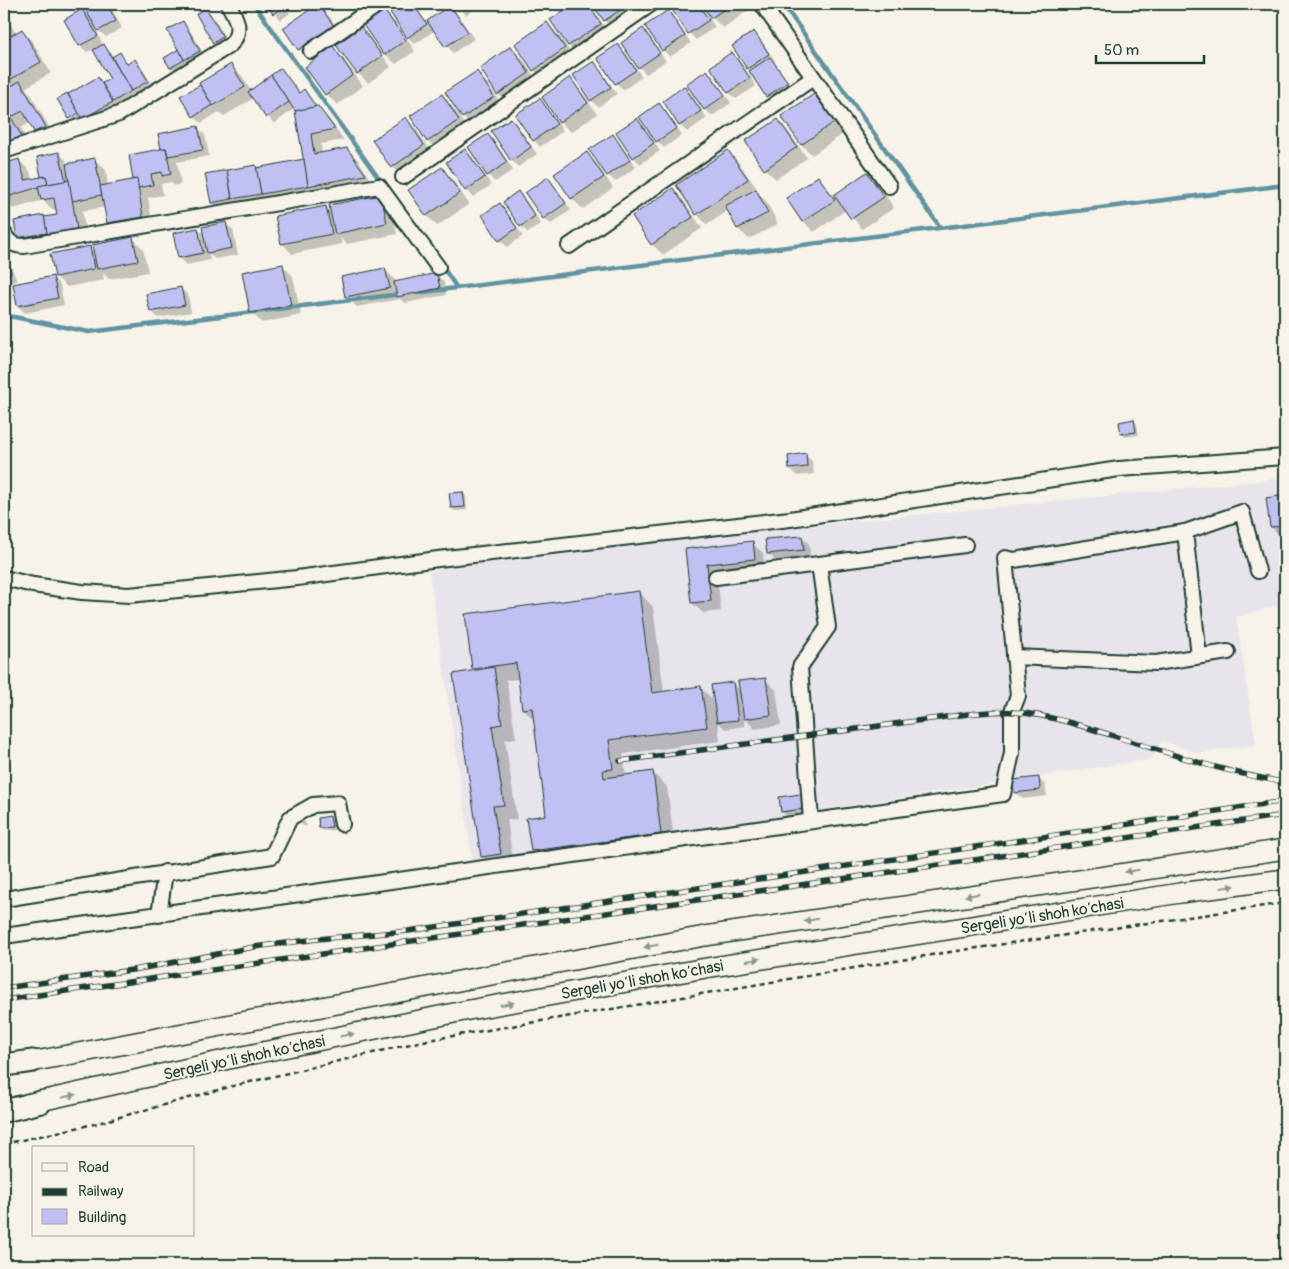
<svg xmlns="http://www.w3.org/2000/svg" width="1289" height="1269" viewBox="0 0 1289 1269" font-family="Pangolin,sans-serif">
  <rect width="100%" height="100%" fill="#f7f3e8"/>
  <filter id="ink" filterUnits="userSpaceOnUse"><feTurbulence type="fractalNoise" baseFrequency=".02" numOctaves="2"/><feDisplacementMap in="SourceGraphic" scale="10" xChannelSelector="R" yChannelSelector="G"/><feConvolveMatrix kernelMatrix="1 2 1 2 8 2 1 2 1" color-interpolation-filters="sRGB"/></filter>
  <g filter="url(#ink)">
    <path fill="#e7e4eb" d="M1285 478V604L1236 617 1256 745 1199 753 1162 741 1152 759 473 864 429 572 470 560 496 557Z"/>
    <g fill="#0003">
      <path d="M44 4H52L54 8 49 11Z"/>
      <path d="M84 4H109L122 28 106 37 95 27 102 43 114 57 120 53 129 64 135 60 142 67 154 88 120 108 77 125 71 119 85 111 83 109 70 117 68 96 98 78 104 84 111 80 94 49 87 52 80 46 66 20 82 10 93 20Z"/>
      <path d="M161 4H181L168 11Z"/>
      <path d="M268 4H284L290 13 281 20Z"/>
      <path d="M325 4H338L330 9Z"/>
      <path d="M378 4H393L384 10Z"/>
      <path d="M404 4H413L427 23 450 7 457 14 474 39 453 53 435 30 415 44 408 37 392 12Z"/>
      <path d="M455 4H482L466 15Z"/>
      <path d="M576 4H588L611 35 580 56 569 46 552 20Z"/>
      <path d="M594 4H645L616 31 605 20Z"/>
      <path d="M680 4H699L715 27 696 40 689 33 672 9Z"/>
      <path d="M703 4H749L752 8 723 28 712 17Z"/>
      <path d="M318 5 329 16 343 37 309 60 299 50 284 28Z"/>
      <path d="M206 9 213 16 229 45 221 49 214 42 198 14Z"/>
      <path d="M384 11 395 22 415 51 396 64 385 54Z"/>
      <path d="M668 12 675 19 691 43 670 57 663 50 647 26Z"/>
      <path d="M4 16 9 21 16 34 22 31 32 41 51 73 25 88 30 93 55 138 46 142 35 131 31 122 21 128 31 148 4 154Z"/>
      <path d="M182 23 189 29 206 58 192 66 188 62 174 70 171 67 180 50Z"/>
      <path d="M547 23 558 34 575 59 544 81 534 70Z"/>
      <path d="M361 28 371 39 391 67 368 83 358 73Z"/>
      <path d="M642 30 649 36 666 61 646 74 639 67Z"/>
      <path d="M754 33 761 40 775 61 774 62 794 90 774 103 767 96 734 47Z"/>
      <path d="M618 46 625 52 642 77 623 90 616 83Z"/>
      <path d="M333 48 344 59 363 86 337 105 326 94 307 67Z"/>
      <path d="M511 48 522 58 539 84 509 104 498 94Z"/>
      <path d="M732 53 739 60 756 86 736 99 729 93 712 67Z"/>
      <path d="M594 63 600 70 617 94 598 107 591 100Z"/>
      <path d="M231 66 242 76 251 91 281 69 300 93 303 91 310 98 317 108 329 119 344 140 321 144 322 154 347 149 358 160 375 186 219 210 212 203 255 166 258 169 305 160 295 108 274 124 254 98 224 116 219 112 201 123 194 116 199 86 203 90Z"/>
      <path d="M707 71 714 78 731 103 712 116 705 109Z"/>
      <path d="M476 72 487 83 504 108 474 128 463 117 447 93Z"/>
      <path d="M570 79 580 90 597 114 571 132 560 122Z"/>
      <path d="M684 87 691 94 707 118 687 132 680 125Z"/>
      <path d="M816 94 846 132 812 155 802 145Z"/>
      <path d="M442 96 452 106 469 131 439 152 428 141Z"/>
      <path d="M540 100 546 107 563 131 540 147 534 140Z"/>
      <path d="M659 104 666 111 682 135 664 148 657 141Z"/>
      <path d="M406 119 416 129 434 156 403 177 392 167Z"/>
      <path d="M511 119 518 126 537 154 518 167 511 160Z"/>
      <path d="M636 120 643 126 660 151 640 164 634 157Z"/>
      <path d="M778 120 788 131 807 158 776 179 765 169Z"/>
      <path d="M198 128 205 135 209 156 177 162 181 184 174 186 171 182 161 184 163 195 148 198 153 227 119 233 108 223 106 207 82 211 87 239 26 245 19 238 45 218 59 216 58 209 53 210 43 200 13 209 4 200V165L19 161 30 171 32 180 44 178 59 153 66 160 67 165 95 160 106 170 108 186 134 181 164 150 162 148Z"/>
      <path d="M488 135 495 142 513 170 495 182 488 175 470 148Z"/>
      <path d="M612 136 619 142 636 167 615 182 608 175Z"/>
      <path d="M465 150 472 157 491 185 473 197 466 190Z"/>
      <path d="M728 151 738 162 758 190 756 191 766 201 778 224 749 239 738 229 729 210 707 225 697 214Z"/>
      <path d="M586 154 597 164 613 188 583 209 572 199 556 174Z"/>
      <path d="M442 168 452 179 469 204 437 226 427 216 410 190Z"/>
      <path d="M867 174 878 184 894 208 862 229 846 210 814 232 803 221 787 198 818 177 834 196Z"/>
      <path d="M548 179 555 186 571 210 551 224 544 218Z"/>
      <path d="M673 190 683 200 702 228 663 255 652 244Z"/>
      <path d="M518 193 525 199 541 224 528 233 521 226Z"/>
      <path d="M381 196 391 207 397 234 347 244 340 238 342 244 292 254 282 243 326 207 332 213Z"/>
      <path d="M500 204 506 211 523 236 507 247 500 240Z"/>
      <path d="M226 224 233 230 238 255 215 259 208 253 210 260 186 265 179 258 198 229 205 236Z"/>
      <path d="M133 238 143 249 148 272 109 279 103 273 104 280 67 287 56 277 89 247 95 253Z"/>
      <path d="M4 250 17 280 4 286Z"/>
      <path d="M282 265 293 276 301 315 262 323 251 312Z"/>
      <path d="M385 269 395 280 396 283 437 275 444 282 446 295 405 303 400 299 357 307 346 297 342 278Z"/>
      <path d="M53 278 60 285 64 305 25 313 18 306Z"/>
      <path d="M181 289 188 295 191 312 158 318 151 311Z"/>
      <path d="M1134 421 1137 424 1139 435 1125 437 1122 434Z"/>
      <path d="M805 455 812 461 814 474 797 476 791 469Z"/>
      <path d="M463 493 466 496 467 510 455 511 452 508Z"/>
      <path d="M1284 497 1285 533 1278 534 1271 527Z"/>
      <path d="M802 537 809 544 810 557 775 560 768 553Z"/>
      <path d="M752 543 763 553 765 569 717 575 721 611 703 613 692 603 686 550Z"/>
      <path d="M639 592 653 607 664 692 701 688 715 702 733 683 741 692 765 679 776 690 781 725 755 729 743 717 745 726 725 729 718 722 720 741 623 754 626 776 653 773 667 787 675 848 546 865 532 850 548 816 535 721 523 709 519 679 505 680 507 683 516 738 505 740 517 819 507 820 514 868 497 871 482 856 476 671 473 668Z"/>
      <path d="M1038 778 1045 785 1047 796 1023 799 1016 793Z"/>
      <path d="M800 796 807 802 809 816 789 818 782 812Z"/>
      <path d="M330 818 333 821 334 830 323 831 320 828 319 819Z"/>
      <path d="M300 821H304L307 826H303Z"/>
    </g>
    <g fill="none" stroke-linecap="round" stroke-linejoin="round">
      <g stroke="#6093a2" stroke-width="4.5">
        <path d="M254 4 382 183"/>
        <path d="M783 4 940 227"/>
        <path d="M442 266 457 288"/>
        <path d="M416 293 1285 185"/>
        <path d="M4 315 89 332 401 294"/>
      </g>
    </g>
    <g fill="#c1c0f2" stroke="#1f3d34">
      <path d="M43 4H52L45 8Z"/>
      <path d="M82 4H107L116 21 98 31Z"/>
      <path d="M266 4H283L285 6 273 14Z"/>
      <path d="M318 4 334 26 298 50 283 28Z"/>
      <path d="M402 4H413L427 24 407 38 390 12Z"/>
      <path d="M573 4H588L601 24 568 46 550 20Z"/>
      <path d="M592 4H629L604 21Z"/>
      <path d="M678 4H698L709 20 688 34 671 8Z"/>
      <path d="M701 4H732L711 18Z"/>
      <path d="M450 5 468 32 445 47 427 21Z"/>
      <path d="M206 8 223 37 213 43 196 14Z"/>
      <path d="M82 9 98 36 79 46 64 20Z"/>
      <path d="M384 10 406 40 384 55 363 25Z"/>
      <path d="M668 10 685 36 662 51 645 26Z"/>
      <path d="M4 15 10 26 4 29Z"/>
      <path d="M183 21 200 51 184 60 167 30Z"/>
      <path d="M547 22 565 48 533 71 515 44Z"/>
      <path d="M361 27 382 56 357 74 336 45Z"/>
      <path d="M643 28 660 53 638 68 621 43Z"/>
      <path d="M22 29 41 62 4 83V40Z"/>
      <path d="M754 31 769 54 747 69 732 46Z"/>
      <path d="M104 44 131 91 113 102 102 83 110 79 93 50Z"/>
      <path d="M618 44 636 70 615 84 597 58Z"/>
      <path d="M333 46 353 75 325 95 305 67Z"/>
      <path d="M511 46 529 73 497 95 480 68Z"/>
      <path d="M179 49 184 60 170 68 164 58Z"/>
      <path d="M120 52 127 64 135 59 148 81 131 91 112 57Z"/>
      <path d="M732 52 750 78 728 93 710 67Z"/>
      <path d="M770 57 788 82 766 97 749 71Z"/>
      <path d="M594 61 611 87 590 101 573 75Z"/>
      <path d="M231 64 245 87 213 106 199 83Z"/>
      <path d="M281 68 299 93 304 89 316 107 295 111 271 75Z"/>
      <path d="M707 70 725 95 704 110 686 84Z"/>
      <path d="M477 71 494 97 462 118 445 92Z"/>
      <path d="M271 75 289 102 266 118 248 92Z"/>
      <path d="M98 77 113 102 82 119 68 94Z"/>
      <path d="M570 77 588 103 559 123 542 97Z"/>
      <path d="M20 81 46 127 34 132 23 111 11 117 22 137 9 142 4 132V90Z"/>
      <path d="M200 85 212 105 193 117 180 96Z"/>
      <path d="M684 86 701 111 679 126 663 101Z"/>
      <path d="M817 92 836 121 801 145 781 116Z"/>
      <path d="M67 93 79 113 69 119 57 99Z"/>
      <path d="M442 94 459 120 427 142 410 116Z"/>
      <path d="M540 98 557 124 533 141 515 115Z"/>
      <path d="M659 103 677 128 656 142 639 117Z"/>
      <path d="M318 106 335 129 311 134 314 154 347 148 366 175 308 186 295 111Z"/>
      <path d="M406 117 424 145 391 168 372 140Z"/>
      <path d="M511 118 531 147 511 161 491 131Z"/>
      <path d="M637 118 654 143 633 158 616 132Z"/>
      <path d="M778 119 797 147 764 170 745 141Z"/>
      <path d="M198 126 203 150 168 156 166 148 161 149 158 134Z"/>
      <path d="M4 132 9 142 4 145Z"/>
      <path d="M488 134 507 162 487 176 468 147Z"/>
      <path d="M613 134 630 160 607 176 589 150Z"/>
      <path d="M166 148 171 174 162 176V172L151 174 153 185 138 188 137 179 133 180 129 155Z"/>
      <path d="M465 149 485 177 465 191 446 162Z"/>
      <path d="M728 150 748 179 696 215 676 185Z"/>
      <path d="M59 152 66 181 48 184 46 176 41 177 37 157Z"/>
      <path d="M587 152 604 177 571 199 554 174Z"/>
      <path d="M95 158 102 195 72 201 66 164Z"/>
      <path d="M19 159 25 180 46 176 48 184 4 198V164Z"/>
      <path d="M304 159 308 186 261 194 256 168Z"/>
      <path d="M256 165 261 194 232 199 227 170Z"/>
      <path d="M442 167 460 193 426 216 408 190Z"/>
      <path d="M227 170 232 199 211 203 205 174Z"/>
      <path d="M867 172 884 197 851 219 834 195Z"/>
      <path d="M818 176 835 200 802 222 786 198Z"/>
      <path d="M548 177 566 203 543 219 525 193Z"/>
      <path d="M137 179 143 217 107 223 100 186Z"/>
      <path d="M69 180 77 229 47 234 44 217 57 215 54 198 41 200 38 186Z"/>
      <path d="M673 188 693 217 651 245 632 216Z"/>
      <path d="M756 189 768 213 737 229 725 206Z"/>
      <path d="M518 191 535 216 520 227 503 202Z"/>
      <path d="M381 195 387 223 335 234 329 205Z"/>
      <path d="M500 203 517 228 499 241 482 215Z"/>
      <path d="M326 206 332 234 281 244 275 216Z"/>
      <path d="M44 215 47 233 17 238 14 221Z"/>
      <path d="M226 222 232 248 207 253 202 227Z"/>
      <path d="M198 228 203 253 178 258 173 233Z"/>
      <path d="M133 237 138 261 97 269 92 245Z"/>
      <path d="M90 246 94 269 55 277 50 254Z"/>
      <path d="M4 256 11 273 4 276Z"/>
      <path d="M283 264 291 305 250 313 242 272Z"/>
      <path d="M385 268 390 288 345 297 341 277Z"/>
      <path d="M437 273 440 288 397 297 394 282Z"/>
      <path d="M53 276 58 298 17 306 13 284Z"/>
      <path d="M181 287 185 305 150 312 146 294Z"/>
      <path d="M1134 419 1136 432 1121 434 1119 422Z"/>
      <path d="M806 453 807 467 789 469 788 456Z"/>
      <path d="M463 492 465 507 451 508 449 493Z"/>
      <path d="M1285 495V526L1270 527 1266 498Z"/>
      <path d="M802 536 804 550 767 554 765 539Z"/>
      <path d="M753 541 755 559 707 564 711 601 691 603 685 549Z"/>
      <path d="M639 591 652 693 701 686 707 727 609 740 613 769 603 770 604 778 653 771 661 834 531 851 526 818 546 815 532 708 522 709 516 663 472 669 465 614Z"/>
      <path d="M494 667 502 724 492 726 504 805 493 806 501 854 481 857 453 674Z"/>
      <path d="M766 678 771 715 744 719 738 681Z"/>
      <path d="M733 682 738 720 717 722 711 685Z"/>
      <path d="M1039 777 1040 790 1014 793 1013 780Z"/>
      <path d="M801 794 803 809 781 812 779 797Z"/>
      <path d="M330 816 332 827 319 828 318 818Z"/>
    </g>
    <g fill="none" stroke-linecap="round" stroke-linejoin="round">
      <g stroke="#1f3d34" stroke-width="18">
        <g id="minor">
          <path d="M762 4 889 186"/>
          <path d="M311 51 379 4"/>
          <path d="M4 151 119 114 230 45C243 32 237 18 228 4"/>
          <path d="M403 177 651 4"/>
          <path d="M4 233C8 243 15 246 24 246L379 186 438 267"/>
          <path d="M569 246 813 78"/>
          <path d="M1185 532 1199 656"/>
          <path d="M716 577 819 564"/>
          <path d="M4 578 33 585 82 592 129 595 297 578 438 559 790 519 1119 469 1285 457"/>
          <path d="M1014 657 1156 663 1228 652"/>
          <path d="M811 821 800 667 828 627 819 564 965 545"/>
          <path d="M4 899 272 856 290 818 313 805 338 803 342 824"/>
          <path d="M159 915 165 872"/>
          <path d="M4 936 1003 794 1012 753V711L1018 696 1005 558 1014 560 1185 532 1242 512 1258 571"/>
        </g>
      </g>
      <g stroke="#1f3d34" stroke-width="22">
        <g id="major">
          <path d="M20 1064 464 980 705 936 1285 849"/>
          <path d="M27 1104 238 1057 469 1010 706 968 1180 893 1285 879"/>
        </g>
      </g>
      <g stroke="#1f3d34" stroke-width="25">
        <g id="highway">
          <path d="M4 1065 33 1061"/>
          <path d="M4 1111 41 1102"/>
        </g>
      </g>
      <path stroke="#1f3d34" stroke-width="2.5" stroke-dasharray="5 4" stroke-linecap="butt" d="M4 1144 94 1124 233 1086 423 1041 943 953 1285 903"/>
      <use href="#minor" stroke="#f7f3e8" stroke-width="14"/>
      <use href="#major" stroke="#f7f3e8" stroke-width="19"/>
      <use href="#highway" stroke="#f7f3e8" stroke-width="21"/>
      <g stroke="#1f3d34" stroke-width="5.5">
        <g id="rail">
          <path d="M620 761 968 714C983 713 999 710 1014 712 1050 715 1086 727 1120 738 1175 755 1229 774 1285 782"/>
          <path d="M4 988 139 969 254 947 317 939 408 931 1285 801"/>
          <path d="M4 1000 1285 815"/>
        </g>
      </g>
      <use href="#rail" stroke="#f7f3e8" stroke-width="4" stroke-dasharray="11" stroke-linecap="butt"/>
    </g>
    <defs><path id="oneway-solid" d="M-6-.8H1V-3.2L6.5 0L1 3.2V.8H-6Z" transform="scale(1.25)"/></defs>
    <g fill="#8b988e">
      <use href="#oneway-solid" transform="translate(1132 871) rotate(171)"/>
      <use href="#oneway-solid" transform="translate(1228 887) rotate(-8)"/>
      <use href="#oneway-solid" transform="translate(972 895) rotate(171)"/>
      <use href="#oneway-solid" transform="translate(811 920) rotate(171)"/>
      <use href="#oneway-solid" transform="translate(651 946) rotate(170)"/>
      <use href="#oneway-solid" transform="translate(753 960) rotate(-9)"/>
      <use href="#oneway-solid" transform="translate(507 1004) rotate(-10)"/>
      <use href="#oneway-solid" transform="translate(347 1035) rotate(-11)"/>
      <use href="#oneway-solid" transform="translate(69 1096) rotate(-13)"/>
    </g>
  </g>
  <g text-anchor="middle" stroke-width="4" stroke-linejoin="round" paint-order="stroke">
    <g font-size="16" fill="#1f3d34" stroke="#f7f3e8">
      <text transform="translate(1042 915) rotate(-9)" y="6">Sergeli yo‘li shoh ko‘chasi</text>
      <text transform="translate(642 979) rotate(-10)" y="6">Sergeli yo‘li shoh ko‘chasi</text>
      <text transform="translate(244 1057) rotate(-12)" y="6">Sergeli yo‘li shoh ko‘chasi</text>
    </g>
  </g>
  <rect width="1289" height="1269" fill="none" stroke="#f7f3e8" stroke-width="20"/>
  <rect x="10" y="10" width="1269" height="1249" fill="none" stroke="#1f3d34" stroke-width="2" filter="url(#ink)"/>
  <rect x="32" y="1146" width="162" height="90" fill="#f7f3e8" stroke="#a1aaa0"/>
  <rect x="42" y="1163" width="25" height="8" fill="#f7f3e8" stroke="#a1aaa0"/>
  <text x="78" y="1172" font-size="15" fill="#1f3d34">Road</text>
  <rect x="42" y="1188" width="25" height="8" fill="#1f3d34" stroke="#a1aaa0"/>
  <text x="78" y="1196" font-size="15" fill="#1f3d34">Railway</text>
  <rect x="42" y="1209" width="25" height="15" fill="#c1c0f2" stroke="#a1aaa0"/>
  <text x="78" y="1222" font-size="15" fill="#1f3d34">Building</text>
  <path d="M1096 55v8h108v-8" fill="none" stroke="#1f3d34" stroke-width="2.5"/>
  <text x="1104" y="55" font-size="15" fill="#1f3d34" stroke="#f7f3e8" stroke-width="4" paint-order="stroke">50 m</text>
</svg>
